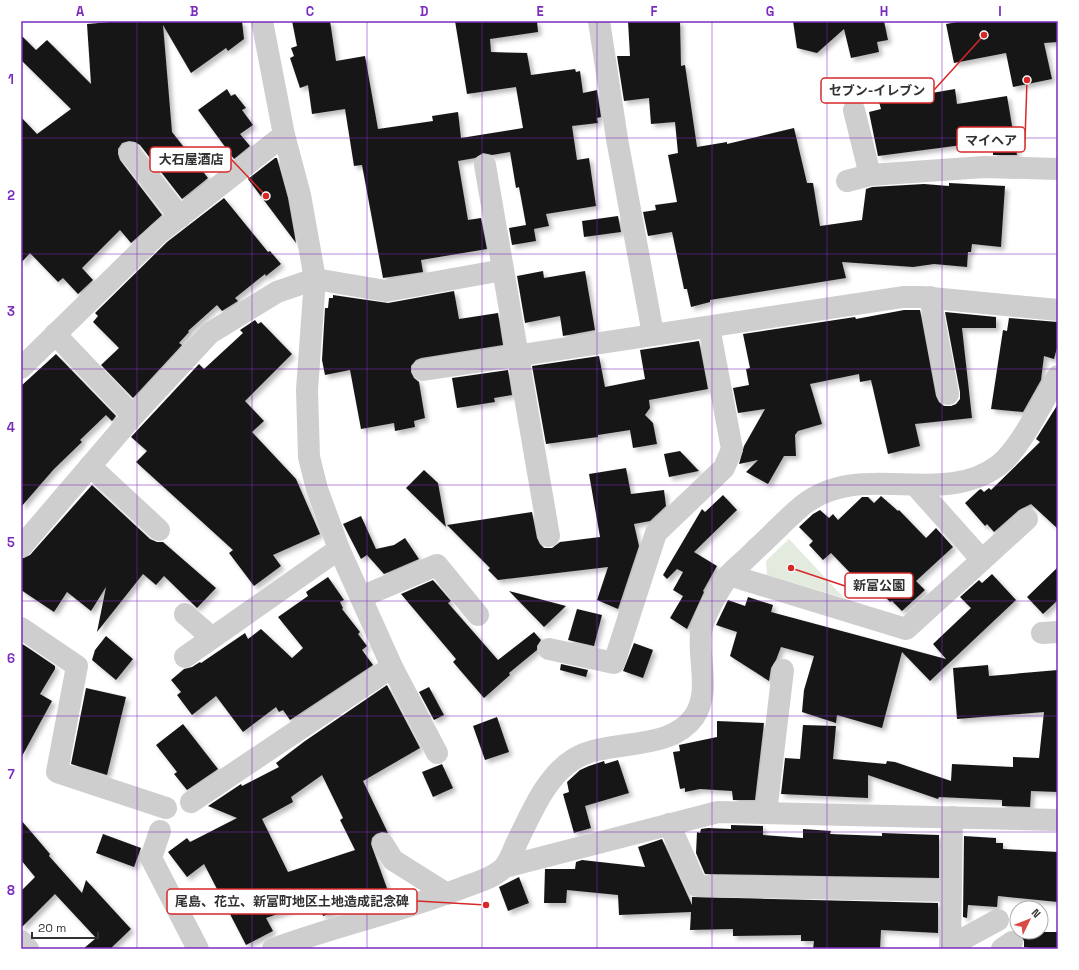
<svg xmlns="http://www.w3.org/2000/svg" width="1079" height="970" viewBox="0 0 1079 970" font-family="'Space Grotesk','Noto Sans JP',sans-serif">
  <defs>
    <filter id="shadow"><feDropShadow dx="3.5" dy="3.5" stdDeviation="2" flood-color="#0004"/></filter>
  </defs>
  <rect width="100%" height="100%" fill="#fff"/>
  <path fill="#e3eade" d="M789 539 844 598 767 575 766 561Z"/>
  <g fill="#181818" fill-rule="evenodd" filter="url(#shadow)">
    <path d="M122 21H242L244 39 228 51 226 48 191 73 163 25 172 132 208 178 182 199 140 145 135 142 129 141 122 143 118 149V154L120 160 162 215 131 243 120 230 82 268 93 280 78 294 63 278 58 282 30 253 21 263V117L37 134 71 109 21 60V35L36 50 47 40 91 84 87 24Z"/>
    <path d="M292 21H330L336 61 365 56 378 129 433 121 432 116 458 112 461 138 523 128 516 87 467 94 455 21H537L538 32 490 39 491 52 527 53 531 75 575 69 576 72 580 71 583 93 597 90 601 117 597 118 598 123 572 126 577 160 589 158 596 206 546 214 549 226 534 229 536 241 512 245 509 228 526 225 519 187 516 188 510 152 492 155 483 153 475 158 458 161 468 220 481 218 487 249 421 260 423 272 383 278 362 165 354 166 345 109 312 114 308 85 300 88 290 58 294 56 291 48 297 46Z"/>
    <path d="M628 21H680L681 66 685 65 697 147 727 142V144L794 128 807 183H813L820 226 862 220 866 189 872 187 924 184 949 186V183L1005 186 1001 247 972 244 971 252H968L967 267 934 264 913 267 842 262 846 278 710 300V302L691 307 687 289H684L672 232 648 236 643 212 656 210 655 205 677 202 668 155 678 153 675 122 651 124 649 98 624 101 617 56H630Z"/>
    <path d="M793 21H884L888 40 877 42 879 52 851 58 844 29 817 53 797 48Z"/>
    <path d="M963 21H1058V42L1044 43 1052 79 1013 87 1006 53 954 63 946 24Z"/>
    <path d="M227 89 231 96 235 94 246 108 242 110 253 125 240 134 250 146 234 159 198 110Z"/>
    <path d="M955 89 957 104 1007 96 1017 155H993V141L878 156 869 112 881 109 879 102Z"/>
    <path d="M275 158H277L288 198 296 243 248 179Z"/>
    <path d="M224 198 268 252 270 251 281 264 266 276 265 274 235 298 238 301 222 311 217 305 188 331 189 332 179 343 182 345 133 398 101 365 119 348 93 322 98 316 95 313 167 242Z"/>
    <path d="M618 216 621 232 584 237 582 221Z"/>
    <path d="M543 271 544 278 585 271 595 330 563 336 560 316 525 323 517 276Z"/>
    <path d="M454 291 459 319 498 313 503 345 421 358 416 360 411 366V372L414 378 419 382 425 418 414 421 415 427 395 431 394 423 361 429 350 370 325 375 322 360 325 308H328L329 298H333V295L388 303Z"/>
    <path d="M904 310H920L936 396 939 402 944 406H951L956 404 960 399V392L945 312 996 317V328H962L972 418 915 424 920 446 888 454 871 380 860 382 859 374 810 384 822 424 798 431 795 435 796 456H784L768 484 746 472 758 460 739 464 744 446 765 409 738 413 733 388 749 385 746 369 750 368 743 334 855 317 856 319Z"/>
    <path d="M1009 318 1058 322V344L1054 359 1044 356 1041 380 1023 412 991 409 1003 330 1007 331Z"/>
    <path d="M255 320 258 324 261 322 292 354 245 401 264 421 252 432 296 479 320 534 273 555 281 566 254 586 229 553 233 550 136 462 147 451 131 437 199 364 204 369 243 333 240 330Z"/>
    <path d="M699 341 708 389 649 400 650 408 645 415 653 423 657 444 633 448 630 430 598 435V437L546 444 532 366 599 356 605 387 645 379 640 350Z"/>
    <path d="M56 354 116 416 112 421 106 415 80 440 82 442 54 469 21 507V386Z"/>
    <path d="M508 370 512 395 494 398 495 402 457 408 452 378Z"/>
    <path d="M1058 404V529L1031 504 1019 510 994 532 987 524 985 526 965 503 979 490 981 489 984 492 989 488 991 490 1040 442 1036 439Z"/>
    <path d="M680 451 699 471 669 477 664 454Z"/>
    <path d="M626 468 631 494 664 490 666 506 650 521 634 524 639 546 618 609 597 600 608 567 498 580 488 570 490 568 447 525 532 512 537 538 540 544 544 548H552L560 542 600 537 589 474Z"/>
    <path d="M424 470 438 483 446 527 406 488Z"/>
    <path d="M92 485 150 539 157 542H163L216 588 197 608 164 576 156 585 143 574 97 632 106 587 91 611 67 592 54 612 21 590V559L30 555Z"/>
    <path d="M723 495 737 510 694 552 717 566 703 591 704 592 687 629 670 618 683 596 673 590 683 572 677 569 667 579 663 575 702 509 705 512Z"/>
    <path d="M881 496 898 511 899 510 926 538 936 528 953 547 916 581 925 590 902 611 892 601 890 602 863 573 857 580 831 553 823 560 809 545 813 541 799 527 813 514 820 510 829 518 833 514 838 520 862 497H868L874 503Z"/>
    <path d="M361 516 376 549 394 545 405 538 419 559 384 574 367 555 361 559 343 524Z"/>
    <path d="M1058 567V600L1043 614 1027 597Z"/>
    <path d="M992 574 1016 600 930 681 902 652 882 728 837 715 836 723 802 712 804 690 814 656 781 647 776 660 771 668 769 681 730 656 737 632 716 625 728 600 745 606 748 597 773 605 771 612 946 659 933 644 971 608 960 597 979 580 982 583Z"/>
    <path d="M328 577 344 600 340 602 343 608 342 609 360 632 358 634 367 646 362 650 373 665 290 720 283 710 279 712 276 707 243 732 216 696 192 715 177 695 181 692 171 680 184 669 192 667 200 662 201 663 245 633 248 639 261 629 292 658 303 648 278 617 308 596 306 592Z"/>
    <path d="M433 580 451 601 448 603 498 660 534 632 541 640 537 646V650L509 673 510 675 484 698 453 662 456 659 401 594Z"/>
    <path d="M509 591 566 606 544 627Z"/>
    <path d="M577 609 602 615 594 646 568 640Z"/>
    <path d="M106 636 133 659 116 680 92 660 95 650Z"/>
    <path d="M21 643 55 666V669L40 694 52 701 21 758Z"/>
    <path d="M634 643 653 650 643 678 623 671Z"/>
    <path d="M561 664 588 670 586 677 560 670Z"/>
    <path d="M988 665 989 676 1058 670V792L1031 791 1030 807 1002 806V800L939 797 938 799 868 775V798L781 794 785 758 800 759 803 725 836 726 833 759 886 764 887 761 895 762 951 781 952 764 1013 767V757L1039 758 1044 712 957 719 953 668Z"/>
    <path d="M387 685 420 748 363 781 388 833 382 832 376 834 372 838 371 844 388 891 381 893 383 900 365 906 364 902 323 916 318 900 266 918 273 931 246 945 204 864 187 877 168 852 187 838 190 842 237 818 208 806 241 784 242 786 279 767 276 763 305 741ZM322 775 343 818 340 820 355 850 288 872 262 819 293 802 291 797Z"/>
    <path d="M429 687 444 715 434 720 419 692Z"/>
    <path d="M86 688 126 697 107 775 71 764Z"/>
    <path d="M497 717 509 752 485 760 473 726Z"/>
    <path d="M717 721 764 723 755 800H733L732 791 700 789 685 792V788L680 789 673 752 680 751 679 745 717 737Z"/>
    <path d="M183 724 218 769 187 790 174 774 177 772 156 745Z"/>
    <path d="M618 760 629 793 585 806 591 828 574 833 563 794 569 792 567 782 580 770 589 766 604 761 605 764Z"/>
    <path d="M442 764 453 788 433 797 422 772Z"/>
    <path d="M21 820 50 854 49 856 82 893 86 880 131 929 110 949H83L96 938 55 894 21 928V891L35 877 21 860Z"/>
    <path d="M731 825 763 826V835L803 838V829L831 831 830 834 882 836V833L939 835V878L705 874 696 853 697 832 700 833 701 829 708 828 731 829Z"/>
    <path d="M103 834 141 848 134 867 96 853Z"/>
    <path d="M964 836 996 838V843H1003V849L1058 852V902L998 896 997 907 968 905 967 918 963 917Z"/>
    <path d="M662 839 692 905V897L938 903V933L881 930 880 949H813L814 941H801V935L733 936V929L690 930 691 912 619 915 618 895 567 890 566 903H544L545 869H575L576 862 582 860 645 867 638 847Z"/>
    <path d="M519 877 529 903 508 911 499 887Z"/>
    <path d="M1019 932H1058V949H1037L1024 947V941Z"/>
  </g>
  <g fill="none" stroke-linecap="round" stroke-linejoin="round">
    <g stroke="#cecece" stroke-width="22">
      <path d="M262 21 284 135 300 195 315 279 307 390 309 457 317 489 339 549 392 667 437 753"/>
      <path d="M599 21 617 139 653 334"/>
      <path d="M854 110 870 175 984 167 1058 169"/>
      <path d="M130 153 180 217"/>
      <path d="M485 165 549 536"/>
      <path d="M847 181 870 175"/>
      <path d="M930 297 948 394"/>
      <path d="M55 334 133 416"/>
      <path d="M21 368 159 233 284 135"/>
      <path d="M423 370 903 297H921L1058 310"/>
      <path d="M90 466 159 530"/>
      <path d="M21 547 133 416 210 333 277 292 315 279 386 291 503 270"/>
      <path d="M982 560 1027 519"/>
      <path d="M729 575 906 629 982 560 915 485"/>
      <path d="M361 597 437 565 478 615"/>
      <path d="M185 614 212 638"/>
      <path d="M21 628 77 666 57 772 166 808"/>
      <path d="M1042 633 1058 632"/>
      <path d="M549 649 614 663 656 533 724 468 732 449 709 327"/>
      <path d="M185 657 339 549"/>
      <path d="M191 802 392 667"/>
      <path d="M766 813 783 670"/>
      <path d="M952 817 950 946 998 920"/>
      <path d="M669 824 697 886 951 891"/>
      <path d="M160 831 151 858 198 949"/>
      <path d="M383 844 393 860 447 894"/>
      <path d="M505 867 718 812 1058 820"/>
      <path d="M21 941 28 949"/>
      <path d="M273 949C337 925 404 911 467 886 479 882 497 876 505 866 510 860 513 850 517 842 531 814 546 776 574 759 608 738 668 753 694 717 711 692 698 661 701 633 703 616 719 589 729 575 737 566 748 558 756 549 772 535 787 518 803 505 862 459 941 509 999 465 1021 448 1043 400 1058 376"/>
      <path d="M1002 949 1012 942"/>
    </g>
  </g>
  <path fill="none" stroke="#7b2cbf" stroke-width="1" stroke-opacity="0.55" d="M137 21V949M252 21V949M367 21V949M482 21V949M597 21V949M712 21V949M827 21V949M942 21V949M21 138H1058M21 254H1058M21 369H1058M21 485H1058M21 601H1058M21 716H1058M21 832H1058"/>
  <path fill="none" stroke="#d62828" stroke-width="1.5" d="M984 35L934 90M1027 80L1025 140M266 196L231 159M791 568L845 586M486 905L417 901"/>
  <g fill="#d62828" stroke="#fff" stroke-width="1.5">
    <circle cx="984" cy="35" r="4"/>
    <circle cx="1027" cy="80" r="4"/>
    <circle cx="266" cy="196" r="4"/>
    <circle cx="791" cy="568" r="4"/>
    <circle cx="486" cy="905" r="4"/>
  </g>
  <g fill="#fff" stroke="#d62828" stroke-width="1.5">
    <rect x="821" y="78" width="113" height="25" rx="4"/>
    <rect x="957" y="127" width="68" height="25" rx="4"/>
    <rect x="150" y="147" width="81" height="25" rx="4"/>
    <rect x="845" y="573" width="68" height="25" rx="4"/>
    <rect x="167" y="889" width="250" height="25" rx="4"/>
  </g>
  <g font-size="13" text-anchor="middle" font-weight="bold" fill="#313131">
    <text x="877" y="95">セブン-イレブン</text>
    <text x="991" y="145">マイヘア</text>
    <text x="191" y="164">大石屋酒店</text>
    <text x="879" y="590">新富公園</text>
    <text x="292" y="906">尾島、花立、新富町地区土地造成記念碑</text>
  </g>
  <rect width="1079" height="970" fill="none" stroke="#ffffff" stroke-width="44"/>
  <g transform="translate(1029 920) rotate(47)"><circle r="19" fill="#ffffff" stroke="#adadad"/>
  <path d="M0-3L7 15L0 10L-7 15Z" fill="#d74b45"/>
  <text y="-6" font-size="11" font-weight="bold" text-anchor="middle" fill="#313131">N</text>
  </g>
  <path d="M32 932v6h66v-6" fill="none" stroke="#313131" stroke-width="2"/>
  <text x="38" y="932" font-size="12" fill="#313131" stroke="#ffffff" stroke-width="3" paint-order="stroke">20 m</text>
  <rect x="22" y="22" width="1035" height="926" fill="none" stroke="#7b2cbf" stroke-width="1.5"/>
  <g font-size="13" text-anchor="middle" font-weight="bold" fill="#7b2cbf">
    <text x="80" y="16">A</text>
    <text x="194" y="16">B</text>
    <text x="310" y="16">C</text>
    <text x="424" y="16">D</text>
    <text x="540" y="16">E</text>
    <text x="654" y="16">F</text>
    <text x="770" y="16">G</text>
    <text x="884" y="16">H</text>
    <text x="1000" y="16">I</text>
    <text x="11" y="84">1</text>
    <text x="11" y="200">2</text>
    <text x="11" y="316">3</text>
    <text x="11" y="432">4</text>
    <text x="11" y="547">5</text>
    <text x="11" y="663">6</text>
    <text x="11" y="779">7</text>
    <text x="11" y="895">8</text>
  </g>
</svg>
